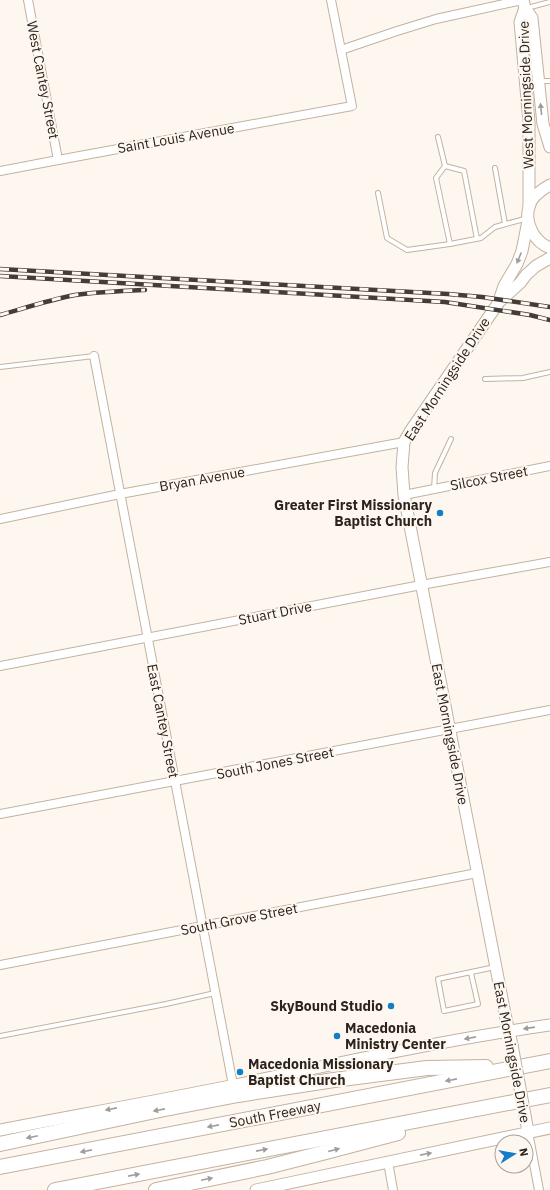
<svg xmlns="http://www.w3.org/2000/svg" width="550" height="1190" viewBox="0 0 550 1190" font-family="'IBM Plex Sans',sans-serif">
  <rect width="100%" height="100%" fill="#fef7f0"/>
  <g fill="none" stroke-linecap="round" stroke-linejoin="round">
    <g stroke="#c2b2a1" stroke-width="6">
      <g id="lane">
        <path d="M527 8 550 2"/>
        <path d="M540 81H550"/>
        <path d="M438 137 445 166"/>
        <path d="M495 168 505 224"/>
        <path d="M378 193 387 238 407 250 450 244"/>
        <path d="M477 239 464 171 445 166 436 178 450 244 481 238 495 227 528 218"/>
        <path d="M0 367 94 356"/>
        <path d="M485 379 523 378 550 372"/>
        <path d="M434 489 435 473 451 439"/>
        <path d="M471 973 478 1004 444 1011 438 979 495 967"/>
        <path d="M0 1036 166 1004 215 993"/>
      </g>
    </g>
    <g stroke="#c2b2a1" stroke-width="10">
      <g id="street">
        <path d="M28 0 58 160"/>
        <path d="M341 50 397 31 436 19 522 0"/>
        <path d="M0 171 58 160 352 106 331 0"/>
        <path d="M94 356 233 1085"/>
        <path d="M404 495 550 466"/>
        <path d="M0 519 120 494 404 442"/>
        <path d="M0 666 421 585 550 562"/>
        <path d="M0 814 550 710"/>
        <path d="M0 965 477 873"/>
        <path d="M528 1132 539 1190"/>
        <path d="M388 1162 393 1190"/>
      </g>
    </g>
    <g stroke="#c2b2a1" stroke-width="13">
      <g id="secondary">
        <path d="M523 0 525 8 532 18 543 124 550 147"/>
        <path d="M525 8 520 22 529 122V207"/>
        <path d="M550 185C541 190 531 197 529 207 524 224 535 242 550 248"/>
        <path d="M499 301 504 286 517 264 522 251 528 221"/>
        <path d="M512 1045 506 1019 404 495 402 467 404 442 411 430 499 302 520 283 526 275 536 266 550 258"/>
        <path d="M0 1130C78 1115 157 1101 235 1085 339 1063 444 1040 550 1025"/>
        <path d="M256 1190 550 1128"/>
      </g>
    </g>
    <g stroke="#c2b2a1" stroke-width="16">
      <g id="highway">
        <path d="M0 1144 160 1110 238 1095 334 1080 427 1068 486 1067"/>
        <path d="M0 1167 550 1061"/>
        <path d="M55 1190 550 1095"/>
        <path d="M156 1190 267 1167 326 1152 398 1133"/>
      </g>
    </g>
    <use href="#lane" stroke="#fff" stroke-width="4"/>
    <use href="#street" stroke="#fff" stroke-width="8"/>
    <use href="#secondary" stroke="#fff" stroke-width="11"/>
    <use href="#highway" stroke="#fff" stroke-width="14"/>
    <g stroke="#443d37" stroke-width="4.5">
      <g id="rail">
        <path d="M0 269 448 294 482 297 550 307"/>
        <path d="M0 276 445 302 530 315 550 320"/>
        <path d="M0 315C25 308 49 300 75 295 98 292 122 291 145 290"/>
      </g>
    </g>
    <use href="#rail" stroke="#fef7f0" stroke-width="3" stroke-dasharray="9" stroke-linecap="butt"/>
    <g stroke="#c2b2a1" stroke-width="13" stroke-linecap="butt">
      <path id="secondary-bridge" d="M512 1045 527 1126"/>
    </g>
    <use href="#secondary-bridge" stroke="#fff" stroke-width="11"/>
  </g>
  <defs><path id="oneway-solid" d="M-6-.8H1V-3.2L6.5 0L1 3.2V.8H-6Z"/></defs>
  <g fill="#a09c9a">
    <use href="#oneway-solid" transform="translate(541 109) rotate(-96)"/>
    <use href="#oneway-solid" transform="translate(519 258) rotate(112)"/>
    <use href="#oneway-solid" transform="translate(529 1028) rotate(172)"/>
    <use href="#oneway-solid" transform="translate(470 1038) rotate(169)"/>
    <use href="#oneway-solid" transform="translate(451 1080) rotate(169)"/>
    <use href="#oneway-solid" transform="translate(111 1109) rotate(169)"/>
    <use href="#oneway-solid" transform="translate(159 1110) rotate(169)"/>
    <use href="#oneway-solid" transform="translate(213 1126) rotate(169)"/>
    <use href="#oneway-solid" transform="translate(32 1137) rotate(168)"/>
    <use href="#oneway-solid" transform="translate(262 1150) rotate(-11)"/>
    <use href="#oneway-solid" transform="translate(334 1150) rotate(-15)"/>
    <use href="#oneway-solid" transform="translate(86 1151) rotate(169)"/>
    <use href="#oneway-solid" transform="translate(426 1154) rotate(-11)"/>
    <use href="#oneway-solid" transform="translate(134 1175) rotate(-11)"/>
    <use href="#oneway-solid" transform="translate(207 1179) rotate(-12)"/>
  </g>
  <g fill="#147dc8" stroke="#fef7f0" stroke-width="1.5">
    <circle cx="440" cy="513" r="4"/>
    <circle cx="391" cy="1006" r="4"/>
    <circle cx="337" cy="1036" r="4"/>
    <circle cx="240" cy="1072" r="4"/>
  </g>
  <g text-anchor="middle" stroke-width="4" stroke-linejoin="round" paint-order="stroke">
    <g font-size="14" fill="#2b241e" stroke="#fef7f0">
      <text transform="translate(43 80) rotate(79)" y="5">West Cantey Street</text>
      <text transform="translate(526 95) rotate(-92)" y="5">West Morningside Drive</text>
      <text transform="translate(176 138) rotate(-10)" y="5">Saint Louis Avenue</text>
      <text transform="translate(447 379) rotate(-57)" y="5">East Morningside Drive</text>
      <text transform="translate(489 478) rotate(-11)" y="5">Silcox Street</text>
      <text transform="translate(202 479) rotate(-10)" y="5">Bryan Avenue</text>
      <text transform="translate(275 613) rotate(-11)" y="5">Stuart Drive</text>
      <text transform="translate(163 721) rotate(79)" y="5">East Cantey Street</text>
      <text transform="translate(450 734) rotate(79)" y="5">East Morningside Drive</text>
      <text transform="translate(275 763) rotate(-11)" y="5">South Jones Street</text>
      <text transform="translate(239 919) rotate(-11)" y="5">South Grove Street</text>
      <text transform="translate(512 1052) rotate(79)" y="5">East Morningside Drive</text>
      <text transform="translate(275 1114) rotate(-11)" y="5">South Freeway</text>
    </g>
    <g font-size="14" font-weight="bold" fill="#2b241e" stroke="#fef7f0" text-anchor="end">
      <text x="432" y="510">Greater First Missionary<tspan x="432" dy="16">Baptist Church</tspan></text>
      <text x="383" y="1011">SkyBound Studio</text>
      <text x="345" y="1033" text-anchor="start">Macedonia<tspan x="345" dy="16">Ministry Center</tspan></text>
      <text x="248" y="1069" text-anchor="start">Macedonia Missionary<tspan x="248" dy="16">Baptist Church</tspan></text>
    </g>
  </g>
  <g transform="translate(514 1154) rotate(79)"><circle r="19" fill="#fef7f0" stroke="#aaa39c"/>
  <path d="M0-3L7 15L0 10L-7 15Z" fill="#147dc8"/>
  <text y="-6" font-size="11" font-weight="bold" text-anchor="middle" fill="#2b241e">N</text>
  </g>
</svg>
